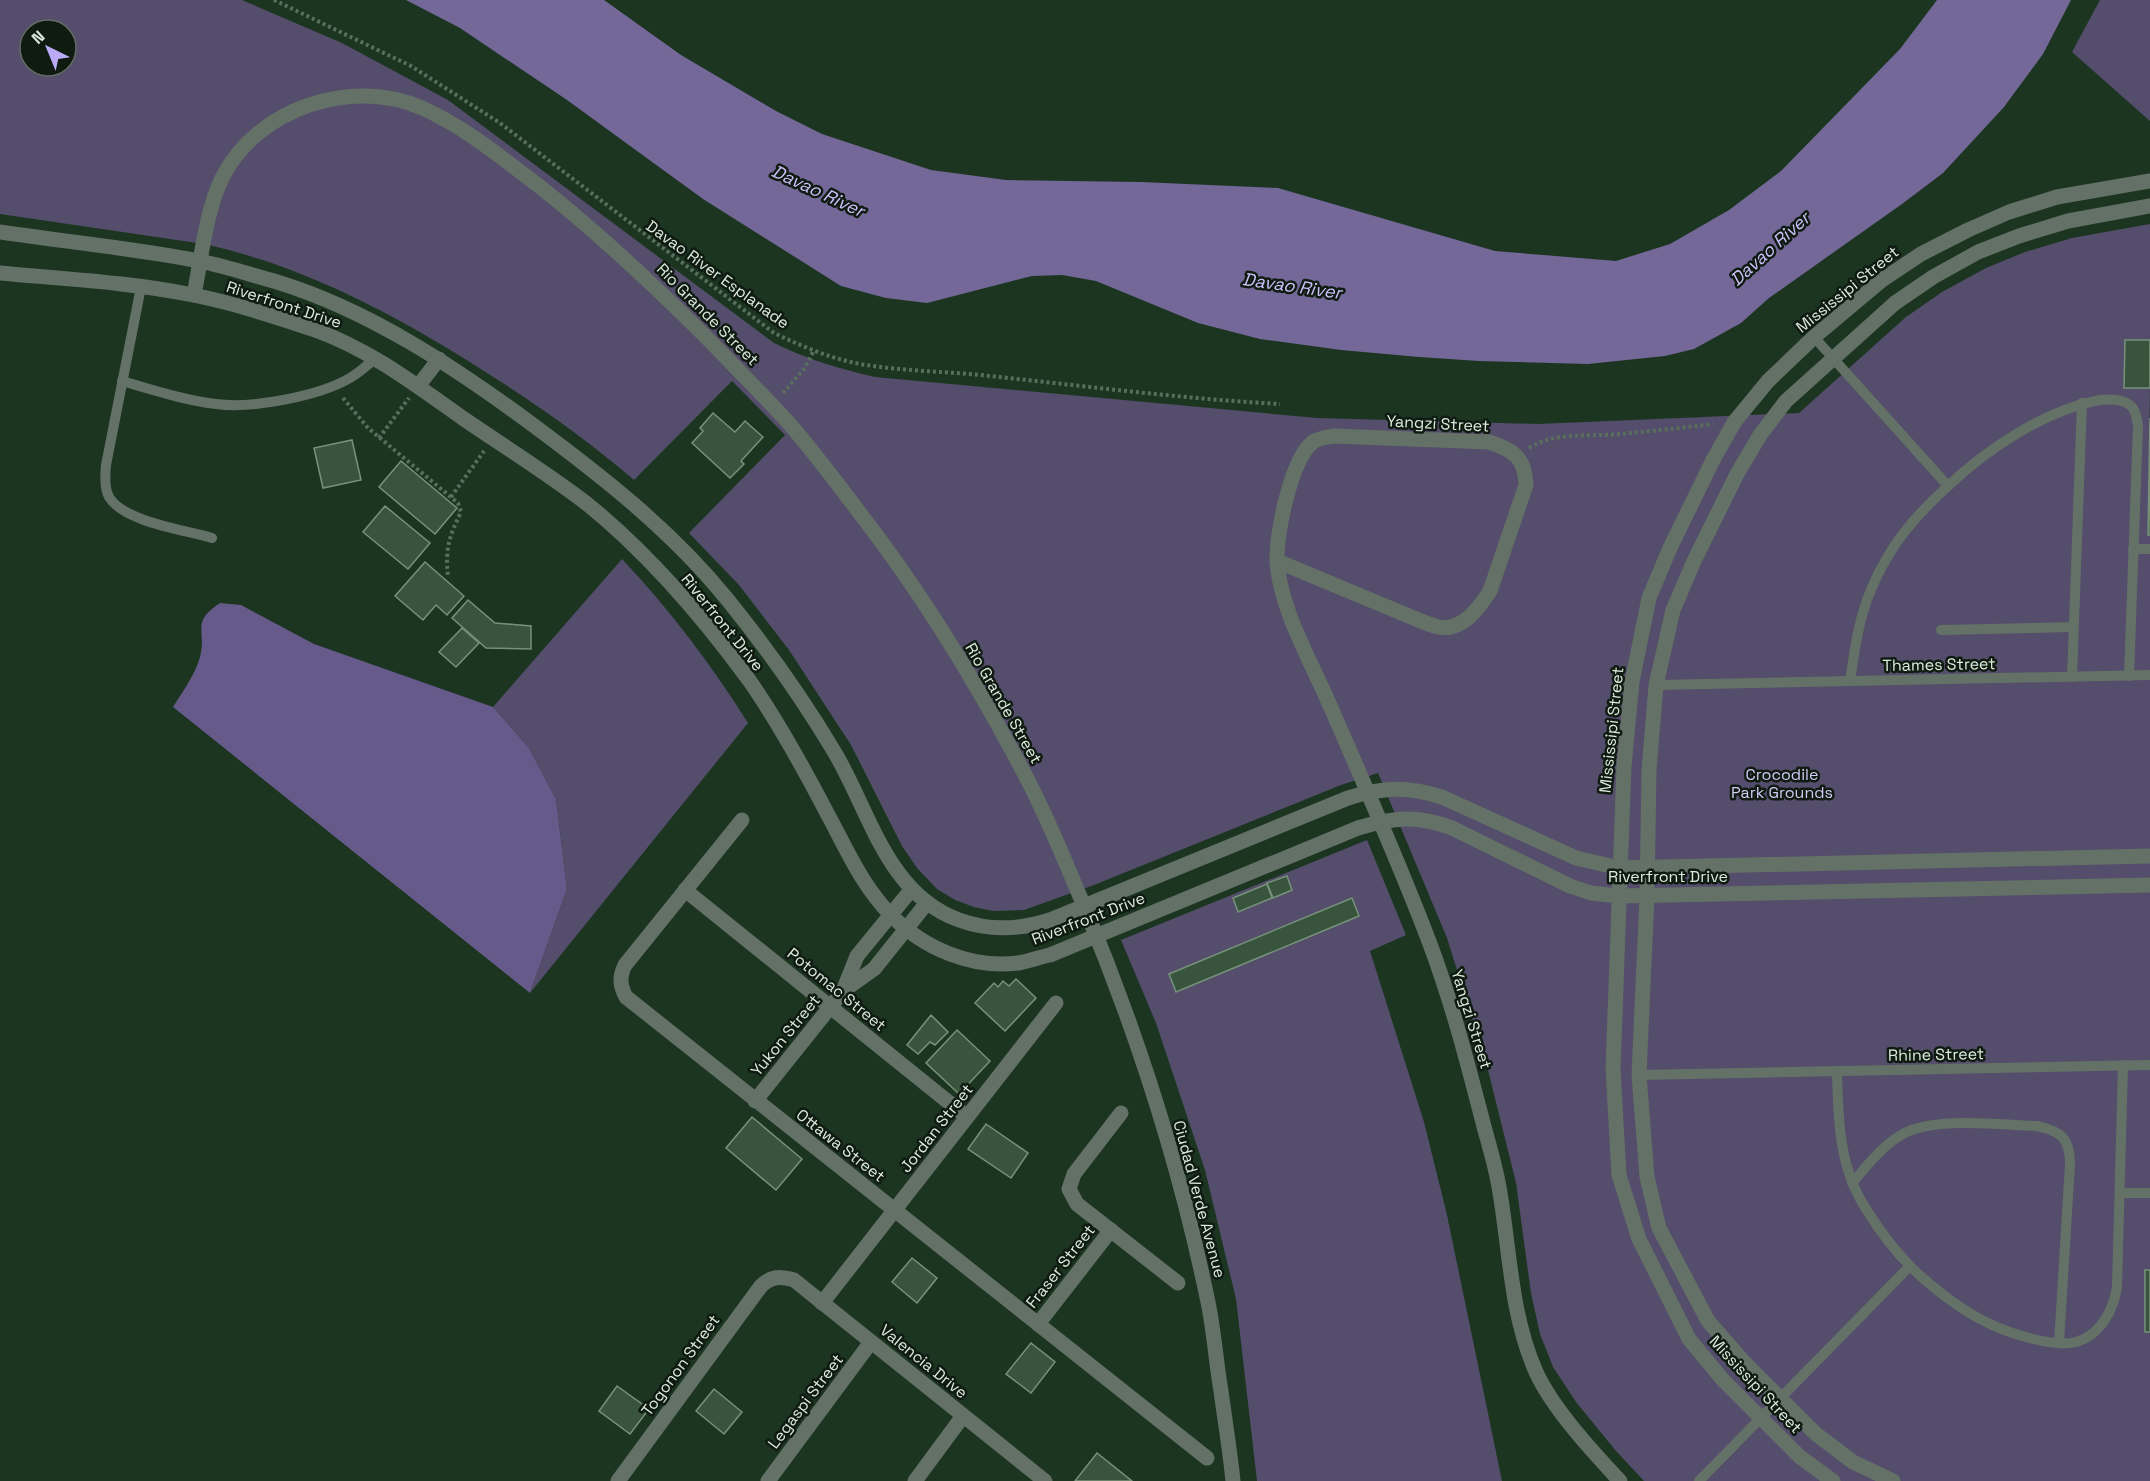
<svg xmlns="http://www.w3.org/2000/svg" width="2150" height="1481" viewBox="0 0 2150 1481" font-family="'Space Grotesk',sans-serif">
  <rect width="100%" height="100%" fill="#1c3521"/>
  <g fill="#544d6c" fill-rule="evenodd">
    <path d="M0 0H242L342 43 448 100 774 343C809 360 837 368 875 377L1317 418 1538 424 1799 413 1906 317 1942 292 1986 268 2025 252 2072 238 2150 224V340H2125L2124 387 2150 388 2148 534 2150 535V1481H1644L1616 1451 1576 1402 1553 1367 1540 1334 1531 1293 1516 1183 1487 1066 1447 938 1378 773 1341 785 1094 885 1024 910 993 911 974 907 955 900 937 889 917 868 902 846 851 745 789 650 739 585 689 533 785 435 732 381 634 480C591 443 545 410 498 380 407 321 310 267 204 244L0 214ZM30 30H66V66H30Z"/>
    <path d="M2100 0H2150V121L2072 52Z"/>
    <path d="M622 559C670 610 711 664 748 723L530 993 567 889 556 799 529 748 493 707Z"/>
    <path d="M1367 840 1406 935 1370 951 1424 1122 1447 1215 1502 1481H1257L1236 1299 1205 1170 1156 1023 1121 940Z"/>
  </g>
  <path fill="#655a89" d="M220 603 241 605 314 644 493 707 529 748 556 799 567 889 530 993 173 707C183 691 195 675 200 657 207 630 190 623 220 603Z"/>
  <path fill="#736898" d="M406 0H604L681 55 776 111 822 134 931 170 1006 180 1141 182 1278 188 1495 251 1616 261 1670 244 1729 210 1781 171 1900 49 1937 0H2071L2043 54 2004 107 1943 173 1902 204 1769 298 1741 323 1694 349 1665 356 1588 364 1479 361 1419 357 1341 350 1260 339 1198 323 1096 281 1062 275 1032 276 927 303 886 298 841 286 703 199 567 100 460 28Z"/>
  <g fill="#39543d" stroke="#76937a" stroke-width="1.5">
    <path d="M2125 340H2150V388H2124Z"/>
    <path d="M713 413 735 432 745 421 763 437 741 461 744 464 730 478 692 443 703 431 700 428Z"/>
    <path d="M2150 418V535H2148Z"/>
    <path d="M352 440 361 480 323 488 314 448Z"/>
    <path d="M401 461 457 508 435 534 379 487Z"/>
    <path d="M385 506 430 543 408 569 363 532Z"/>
    <path d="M425 562 464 596 447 615 436 605 423 620 395 596Z"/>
    <path d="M468 600 495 623 531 626V649L486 648 452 618Z"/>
    <path d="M462 628 479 643 456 667 439 652Z"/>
    <path d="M1287 876 1292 890 1273 898 1267 883Z"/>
    <path d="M1267 884 1272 898 1238 912 1233 898Z"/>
    <path d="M1352 898 1359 916 1176 992 1169 974Z"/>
    <path d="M1016 979 1036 998 1005 1031 975 1003 994 983 998 987 1003 981 1009 986Z"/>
    <path d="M931 1015 948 1032 935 1045 930 1042 918 1054 907 1045Z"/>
    <path d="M957 1030 990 1061 959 1094 926 1063Z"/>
    <path d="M752 1117 802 1159 776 1190 726 1148Z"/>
    <path d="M986 1124 1028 1153 1011 1178 968 1149Z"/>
    <path d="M912 1258 937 1278 917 1303 892 1282Z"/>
    <rect x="2145" y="1270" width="5" height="62"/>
    <path d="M1031 1343 1055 1362 1031 1393 1006 1374Z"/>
    <path d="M617 1386 649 1409 630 1434 599 1411Z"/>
    <path d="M714 1389 742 1412 724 1434 696 1411Z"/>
    <path d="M1097 1453 1132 1481H1075Z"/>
  </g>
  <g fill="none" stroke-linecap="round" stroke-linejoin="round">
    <g stroke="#596f5d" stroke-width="4" stroke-dasharray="3 3" stroke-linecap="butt">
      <path d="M274 0 411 66 500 123 774 333C799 345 827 357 855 363 902 372 951 371 999 377 1093 387 1186 399 1280 404"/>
      <path d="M783 393 805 368 814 350"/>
      <path d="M343 398 368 428 458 503 461 512C449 537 445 549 448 576"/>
      <path d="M379 438 409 398"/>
      <path d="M1529 448C1556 431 1590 437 1620 434 1651 431 1682 428 1713 424"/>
      <path d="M451 497 484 451"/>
    </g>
    <g stroke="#647166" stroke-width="10">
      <path d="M141 287 106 465C105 475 104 488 109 497 124 522 185 530 212 538"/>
      <path d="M1814 337 1948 486"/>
      <path d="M122 381C153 390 184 400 216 404 252 409 319 396 350 378 359 373 367 365 375 359"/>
      <path d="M2133 549H2150"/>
      <path d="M1941 630 2073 627"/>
      <path d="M2072 677 2082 403"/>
      <path d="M1850 681C1857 632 1862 599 1888 556 1903 530 1925 507 1947 487 1987 449 2045 410 2100 400 2109 399 2122 398 2130 405 2136 410 2137 419 2138 426L2129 676"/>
      <path d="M1656 685 2150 675"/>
      <path d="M1837 1071C1838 1120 1839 1170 1868 1212 1880 1231 1895 1251 1910 1266 1930 1286 1962 1311 1988 1323 2008 1333 2054 1348 2076 1342 2101 1335 2114 1309 2117 1286L2123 1065"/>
      <path d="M1639 1075 2150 1065"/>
      <path d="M1852 1183C1867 1166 1881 1147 1901 1135 1933 1116 2000 1125 2037 1126 2062 1131 2070 1139 2070 1165L2059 1343"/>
      <path d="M2120 1193H2150"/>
      <path d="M1699 1481 1910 1266"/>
    </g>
    <g stroke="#647166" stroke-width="15">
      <path d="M0 232C66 242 133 248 199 261 225 266 251 275 277 282 369 310 456 368 533 425 603 477 672 531 727 599 766 647 803 699 835 753 870 812 887 894 959 920 989 931 1019 930 1050 920L1348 798C1383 787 1407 786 1442 797L1576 858 1619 868 2150 856"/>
      <path d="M0 273C64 279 129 282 193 295 234 303 276 317 315 330 371 350 417 386 464 419 505 447 547 473 586 503 648 553 702 616 749 680 777 720 804 769 827 813 846 848 862 886 891 915 923 948 971 969 1018 963 1029 961 1040 957 1050 955L1358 828C1394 817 1417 815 1452 828L1570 886 1591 893 1619 896 2150 885"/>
      <path d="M194 295C201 259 206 211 222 178 257 108 352 77 422 108 465 127 502 158 539 186 600 234 655 286 710 341 736 368 762 394 787 421 813 451 838 484 862 516 923 595 976 682 1023 771 1047 815 1065 862 1085 908 1138 1035 1180 1167 1208 1302 1214 1331 1216 1362 1221 1391 1225 1421 1230 1451 1233 1481"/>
      <path d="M419 385 439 359"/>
      <path d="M1277 561 1416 619C1423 622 1431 625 1438 627 1462 632 1479 608 1490 591L1526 485C1525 458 1514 450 1489 442L1334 436C1327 437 1319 438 1313 442 1291 459 1276 534 1277 561 1280 608 1309 658 1328 701 1363 781 1399 862 1430 944 1451 1000 1466 1057 1481 1115 1487 1139 1495 1163 1499 1187 1510 1249 1510 1313 1536 1372 1553 1409 1592 1451 1620 1481"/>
      <path d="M742 820 625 965C619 977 620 986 626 997L1207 1458"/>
      <path d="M685 890 967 1117"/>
      <path d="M843 991 874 969 926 904"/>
      <path d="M755 1101 843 991 857 956 911 890"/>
      <path d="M1121 1113 1074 1174 1069 1189 1077 1204 1178 1283"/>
      <path d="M822 1303 1056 1003"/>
      <path d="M1038 1324 1111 1230"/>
      <path d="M618 1481 761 1286C771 1276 780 1276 794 1280L1045 1481"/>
      <path d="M768 1481 871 1342"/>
      <path d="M915 1481 963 1416"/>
      <path d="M1833 1481 1800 1457 1723 1380 1689 1339 1639 1239 1619 1175 1613 1069 1624 766 1632 682 1649 598 1670 548 1713 460 1735 421 1768 381 1814 337 1882 280 1921 254 1968 230 2009 212 2057 197 2150 181"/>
      <path d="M1893 1481 1853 1462 1816 1434 1742 1360 1708 1321 1659 1228 1647 1177 1639 1075 1647 896 1649 770 1656 685 1673 610 1694 561 1737 474 1760 435 1786 401 1895 303 1933 277 1978 252 2019 236 2068 221 2150 206"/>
    </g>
  </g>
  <g text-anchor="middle" stroke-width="5" stroke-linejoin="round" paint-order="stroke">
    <g font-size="16" fill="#dcebde" stroke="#0f1a10">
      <text transform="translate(718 274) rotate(36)" y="6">Davao River Esplanade</text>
      <text transform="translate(1847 289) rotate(-39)" y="6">Mississipi Street</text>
      <text transform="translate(284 304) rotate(18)" y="6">Riverfront Drive</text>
      <text transform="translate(708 314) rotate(45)" y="6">Rio Grande Street</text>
      <text transform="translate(1438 423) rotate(3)" y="6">Yangzi Street</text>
      <text transform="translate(723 622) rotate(51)" y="6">Riverfront Drive</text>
      <text transform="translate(1939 664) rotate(-1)" y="6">Thames Street</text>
      <text transform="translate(1004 703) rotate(60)" y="6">Rio Grande Street</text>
      <text transform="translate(1611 730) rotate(-84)" y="6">Mississipi Street</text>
      <text x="1668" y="882">Riverfront Drive</text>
      <text transform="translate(1088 918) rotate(-21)" y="6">Riverfront Drive</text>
      <text transform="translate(837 989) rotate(39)" y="6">Potomac Street</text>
      <text transform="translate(1472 1019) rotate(73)" y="6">Yangzi Street</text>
      <text transform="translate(785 1035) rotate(-51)" y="6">Yukon Street</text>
      <text transform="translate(1936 1054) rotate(-1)" y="6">Rhine Street</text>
      <text transform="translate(936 1128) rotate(-52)" y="6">Jordan Street</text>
      <text transform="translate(841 1145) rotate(38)" y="6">Ottawa Street</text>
      <text transform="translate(1200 1199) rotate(75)" y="6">Ciudad Verde Avenue</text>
      <text transform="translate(1060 1266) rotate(-52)" y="6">Fraser Street</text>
      <text transform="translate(924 1361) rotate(39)" y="6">Valencia Drive</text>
      <text transform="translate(680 1365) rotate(-54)" y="6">Togonon Street</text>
      <text transform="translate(1756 1384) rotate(47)" y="6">Mississipi Street</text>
      <text transform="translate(805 1401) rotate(-53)" y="6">Legaspi Street</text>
    </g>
    <g font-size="16" fill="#d3caf7" stroke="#0f1a10">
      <text x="1782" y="780">Crocodile<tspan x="1782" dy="18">Park Grounds</tspan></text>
    </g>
    <g font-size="18" font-style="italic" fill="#cdc1fc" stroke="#0f1a10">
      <text transform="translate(818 191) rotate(25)" y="6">Davao River</text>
      <text transform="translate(1770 249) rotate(-42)" y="6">Davao River</text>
      <text transform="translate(1292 286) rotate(8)" y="6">Davao River</text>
    </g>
  </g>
  <g transform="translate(48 48) rotate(317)"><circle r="28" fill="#0f1a10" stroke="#616e62" stroke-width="1.5"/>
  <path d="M0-4.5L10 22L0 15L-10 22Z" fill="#bbaaf6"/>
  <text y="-9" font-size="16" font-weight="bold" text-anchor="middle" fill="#dcebde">N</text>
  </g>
</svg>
